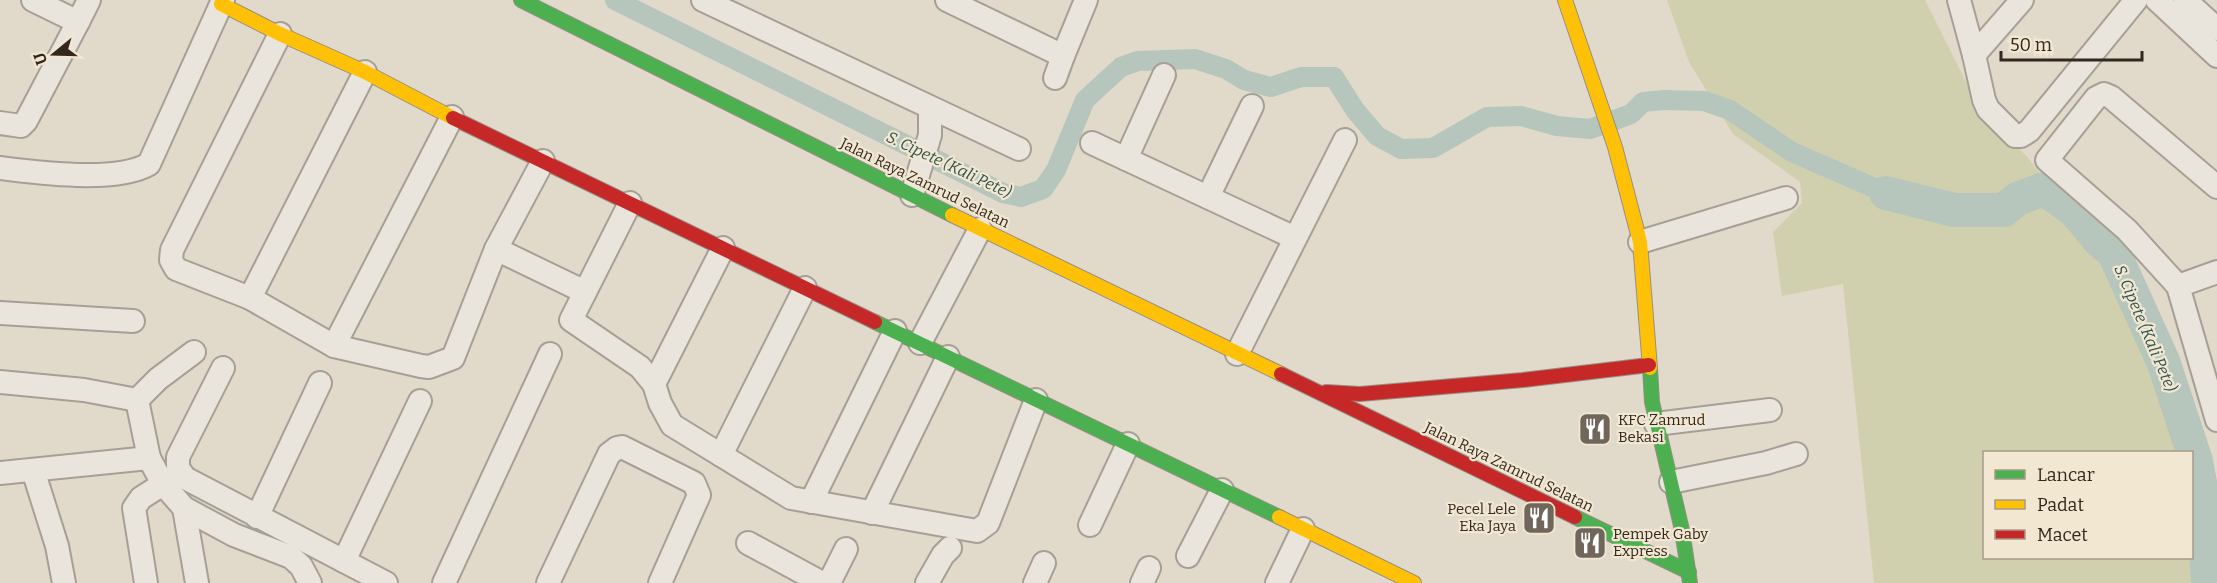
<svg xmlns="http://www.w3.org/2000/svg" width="2217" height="583" viewBox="0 0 2217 583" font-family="Bitter,serif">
  <rect width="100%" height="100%" fill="#e1dacb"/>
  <path fill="#d0d0ae" d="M1667 0H1925L1977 104 2029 159 2104 259 2141 332 2173 420 2182 452H1984V558H2192V489L2194 500 2202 583H1874L1843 284 1782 296 1773 232 1802 203 1800 182 1733 134 1689 62Z"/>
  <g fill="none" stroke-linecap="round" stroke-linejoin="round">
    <path stroke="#b6c6bc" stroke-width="20" d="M615 0 1003 193 1021 197 1043 189 1056 170 1085 100 1121 67 1138 61 1195 59 1226 69 1244 80 1271 87 1301 77H1334L1355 110 1377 136 1401 149 1433 148 1487 117 1521 116 1557 126 1590 129 1631 114 1643 102 1664 100 1704 101 1730 110 1792 152 1886 193"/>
    <path stroke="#b6c6bc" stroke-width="34" d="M1886 193 1954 210H2004L2017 199 2044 189 2075 211 2099 240 2114 253 2163 361 2196 461 2204 504 2208 583"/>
    <g stroke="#a69f95" stroke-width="26">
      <g id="street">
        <path d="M33 0 78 22 89 0"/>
        <path d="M703 0 1019 149"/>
        <path d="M947 0 1063 56 1086 0"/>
        <path d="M1959 0 1974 55 1984 100 1988 109 2015 136H2021L2029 131 2136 0"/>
        <path d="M2157 0 2217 56"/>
        <path d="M2185 0 2217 29"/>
        <path d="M280 34 172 250 171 260 176 269 250 298 334 346 421 366 429 367 453 358 496 249 543 161"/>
        <path d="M1974 55 2022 0"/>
        <path d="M1055 78 1063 56"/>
        <path d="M0 123 21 126 26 121 78 22"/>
        <path d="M1092 143 1295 238"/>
        <path d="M1126 159 1164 75"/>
        <path d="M0 168C37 173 117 183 149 164L223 0"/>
        <path d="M2217 187 2111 97 2104 94 2096 98 2047 160 2127 230 2178 286 2217 420"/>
        <path d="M912 195 930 135V108"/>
        <path d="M1208 197 1252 106"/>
        <path d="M630 203 571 320 640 367 654 384 660 403 672 425 791 498 977 531 988 523 1036 400"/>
        <path d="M1640 242 1786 198"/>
        <path d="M496 249 585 292"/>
        <path d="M2178 286 2217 272"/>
        <path d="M250 298 365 72"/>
        <path d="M0 313 133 321"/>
        <path d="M920 343 980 229"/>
        <path d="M334 346 452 117"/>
        <path d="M1237 354 1345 140"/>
        <path d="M223 368 178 457V468L185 478 386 583"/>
        <path d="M0 382 84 390 137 400 158 379 194 352"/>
        <path d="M654 384 723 248"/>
        <path d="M137 400 149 458"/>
        <path d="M1656 424 1770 410"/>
        <path d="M721 455 805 288"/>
        <path d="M33 470 57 546 64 583"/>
        <path d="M0 473 149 458 163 484 184 508 234 535 291 557 301 566 310 583"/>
        <path d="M1671 482 1766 463 1796 454"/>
        <path d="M811 502 895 331"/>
        <path d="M184 508 197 583"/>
        <path d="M872 513 948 357"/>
        <path d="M257 517 320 383"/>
        <path d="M1090 525 1128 444"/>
        <path d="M748 543 822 583"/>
        <path d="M1188 556 1222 490"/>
        <path d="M344 561 420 401"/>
        <path d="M146 583 134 508 141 498 163 484"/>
        <path d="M444 583 550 354"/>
        <path d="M548 583 609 454 617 448 622 447 694 483 699 495 660 583"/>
        <path d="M829 583 846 549"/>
        <path d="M927 583 943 555 950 548"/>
        <path d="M1035 583 1044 563"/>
        <path d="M1142 583 1149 568"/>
        <path d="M1277 583 1303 529"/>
      </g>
    </g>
    <g stroke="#968f84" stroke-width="16">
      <g id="fast">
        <path d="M521 0 952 215"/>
        <path d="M875 322 1279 517"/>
        <path d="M1650 368 1652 402 1682 530 1690 583"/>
        <path d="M1575 517 1689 572"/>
      </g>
    </g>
    <g stroke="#968f84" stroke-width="16">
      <g id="slow">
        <path d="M1565 0 1615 147 1640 242 1650 368"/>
        <path d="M221 4 280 34 365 72 453 118"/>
        <path d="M952 215 1281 374"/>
        <path d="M1279 517 1414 583"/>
      </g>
    </g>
    <g stroke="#968f84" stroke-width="16">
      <g id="jam">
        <path d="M453 118 875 322"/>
        <path d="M1281 374 1575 517"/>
        <path d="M1326 392 1360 394 1523 380 1649 365"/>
      </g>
    </g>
    <use href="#street" stroke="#eae5dc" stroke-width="22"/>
    <use href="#fast" stroke="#4caf50" stroke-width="14"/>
    <use href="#slow" stroke="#ffc107" stroke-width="14"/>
    <use href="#jam" stroke="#c62828" stroke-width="14"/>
  </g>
  <defs>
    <g id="restaurant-square" transform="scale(1.725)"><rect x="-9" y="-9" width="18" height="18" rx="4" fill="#70665b" stroke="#f2e7d1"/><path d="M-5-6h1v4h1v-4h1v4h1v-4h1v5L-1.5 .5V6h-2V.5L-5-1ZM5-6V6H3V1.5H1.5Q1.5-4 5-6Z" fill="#fff"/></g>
  </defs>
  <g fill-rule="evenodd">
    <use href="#restaurant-square" x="1595" y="429"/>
    <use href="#restaurant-square" x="1539" y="518"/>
    <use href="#restaurant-square" x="1590" y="543"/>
  </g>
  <g text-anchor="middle" stroke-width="4.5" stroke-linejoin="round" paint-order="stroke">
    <g font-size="15" fill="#33271e" stroke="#f2e7d1">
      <text transform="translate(925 183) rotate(26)" y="5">Jalan Raya Zamrud Selatan</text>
      <text transform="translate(1509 467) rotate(26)" y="5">Jalan Raya Zamrud Selatan</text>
    </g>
    <g font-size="15" fill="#33271e" stroke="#f2e7d1" text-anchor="start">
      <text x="1618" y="425">KFC Zamrud<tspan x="1618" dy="17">Bekasi</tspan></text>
      <text x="1516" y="514" text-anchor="end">Pecel Lele<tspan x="1516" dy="17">Eka Jaya</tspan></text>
      <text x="1613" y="539">Pempek Gaby<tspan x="1613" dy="17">Express</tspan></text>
    </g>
    <g font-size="16" font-style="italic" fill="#2e524e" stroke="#f2e7d1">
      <text transform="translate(949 164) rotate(25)" y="6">S. Cipete (Kali Pete)</text>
      <text transform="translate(2146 328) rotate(67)" y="6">S. Cipete (Kali Pete)</text>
    </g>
  </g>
  <rect x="1983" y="451" width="210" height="108" fill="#f2e7d1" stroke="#a69a89" stroke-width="1.5"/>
  <rect x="1995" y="470" width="30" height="9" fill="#4caf50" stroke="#a69a89" stroke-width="1.5"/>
  <text x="2037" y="481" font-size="18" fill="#33271e">Lancar</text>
  <rect x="1995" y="500" width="30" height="9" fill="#ffc107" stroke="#a69a89" stroke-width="1.5"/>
  <text x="2037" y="511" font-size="18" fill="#33271e">Padat</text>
  <rect x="1995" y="530" width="30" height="9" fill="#c62828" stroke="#a69a89" stroke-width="1.5"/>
  <text x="2037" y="541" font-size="18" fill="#33271e">Macet</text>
  <g transform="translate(54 54) rotate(251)" stroke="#f2e7d1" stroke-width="4.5" paint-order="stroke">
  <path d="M0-4.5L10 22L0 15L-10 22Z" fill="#33271e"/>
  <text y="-9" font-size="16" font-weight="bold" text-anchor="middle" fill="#33271e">U</text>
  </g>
  <path d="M2001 51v9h141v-9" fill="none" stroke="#33271e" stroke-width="3"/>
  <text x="2010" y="51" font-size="18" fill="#33271e" stroke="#f2e7d1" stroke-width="4.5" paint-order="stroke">50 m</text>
</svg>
